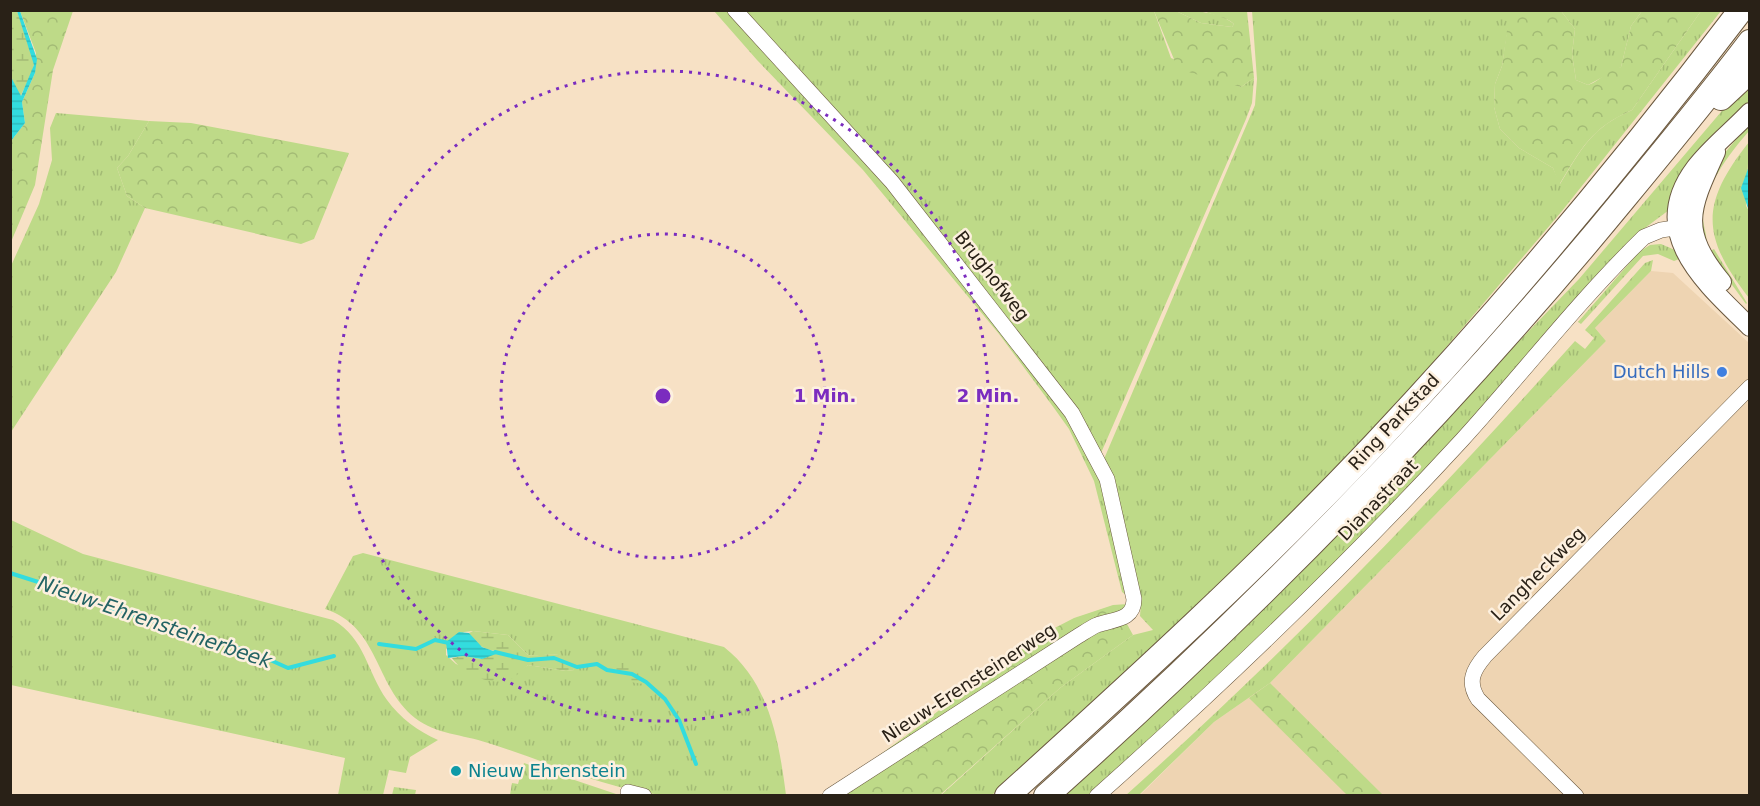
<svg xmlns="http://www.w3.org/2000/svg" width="1760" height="806" viewBox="0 0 1760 806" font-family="'DejaVu Sans',sans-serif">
  <defs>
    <pattern id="grass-tufts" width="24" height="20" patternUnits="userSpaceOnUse" patternTransform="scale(1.5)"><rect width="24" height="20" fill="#beda88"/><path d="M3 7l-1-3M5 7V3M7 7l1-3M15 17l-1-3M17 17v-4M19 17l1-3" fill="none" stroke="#a3bb75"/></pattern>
    <pattern id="forest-crowns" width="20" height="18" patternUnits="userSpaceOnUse" patternTransform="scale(1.5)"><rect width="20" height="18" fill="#beda88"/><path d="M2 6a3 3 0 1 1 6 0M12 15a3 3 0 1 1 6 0" fill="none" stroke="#a3bb75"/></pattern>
    <pattern id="wetland-marsh" width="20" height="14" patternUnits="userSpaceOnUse" patternTransform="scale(1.5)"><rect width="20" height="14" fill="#beda88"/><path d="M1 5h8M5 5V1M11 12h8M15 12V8" fill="none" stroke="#a3bb75"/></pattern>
    <pattern id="water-rules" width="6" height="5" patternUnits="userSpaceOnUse" patternTransform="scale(1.5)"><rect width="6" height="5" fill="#33dcde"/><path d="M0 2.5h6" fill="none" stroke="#2dbcbe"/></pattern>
  </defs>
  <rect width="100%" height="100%" fill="#f7e1c5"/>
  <path fill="#eed4b2" d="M1651 271 1673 273 1748 342 1749 341V795L1139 796 1214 722 1270 683 1606 341 1595 328Z"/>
  <g fill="url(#grass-tufts)" fill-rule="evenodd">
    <path d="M1489 10 1510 15 1502 66 1495 84 1494 107 1500 129 1519 148 1553 168 1560 184C1582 148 1591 128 1632 110L1701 11H1721L1562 211 1363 445 1140 663 992 795 940 796 1060 688 1133 635 1153 630 1140 616 1141 603 1104 459 1255 105 1257 79 1252 11Z"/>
    <path d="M714 11H730L864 157 1062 408 1100 474 1129 597 1122 592 1094 481 1069 429 1054 408 999 334 863 170 757 60Z"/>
    <path d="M742 11H1154L1171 58 1241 87 1254 78 1252 103 1246 119 1101 453 1084 423Z"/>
    <path d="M1176 11C1196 11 1218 11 1234 24L1232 27 1201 23Z"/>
    <path d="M1561 11H1642L1631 26 1621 67 1588 85 1576 80 1572 54 1575 29Z"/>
    <path d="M1749 79V101L1730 122 1669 210 1641 231C1526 358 1414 487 1291 607 1225 671 1157 734 1088 795L1059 796 1495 366 1579 279Z"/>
    <path d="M56 113 149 121 128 156 117 168 127 196 145 208 116 272 11 432 10 268 39 204 52 160 50 128Z"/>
    <path d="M1749 124V131C1729 154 1705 185 1703 217 1703 227 1708 236 1706 245L1698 215 1723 155Z"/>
    <path d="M1749 142 1746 206 1749 211V298C1701 236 1700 204 1749 142Z"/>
    <path d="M1661 244 1675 250 1682 258 1674 261 1658 254 1643 256 1581 324 1578 322 1639 252 1650 245Z"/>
    <path d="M1714 249 1747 303 1746 304 1708 252Z"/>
    <path d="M1653 260 1651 271 1595 328 1606 341 1270 683 1214 722 1139 795 1125 796C1285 653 1433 500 1575 341L1585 349 1594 338 1585 330 1645 263Z"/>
    <path d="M11 520 83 554 333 620C365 638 367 672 387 700 400 718 418 731 438 740L410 757 406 773 389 770 383 795H338L345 758 11 685Z"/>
    <path d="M363 553 724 647C770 683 779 742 786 795 746 795 702 800 662 795 605 789 543 760 488 743 462 734 437 735 415 718 374 685 380 627 325 609L353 556ZM473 631 508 635 528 655C549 658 558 645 574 670L566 671 528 665 505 681 456 664 446 655V649L464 632Z"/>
    <path d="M524 763 619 795H510L512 783 518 784Z"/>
    <path d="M394 787 416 790 415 795H392Z"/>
  </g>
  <g fill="url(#forest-crowns)">
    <path d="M20 11H73L53 70 35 185 11 242V141L25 123 22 102 35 73 36 53Z"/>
    <path d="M1154 11H1176L1201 23 1232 27 1234 24C1225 16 1214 16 1204 11H1247L1254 78 1241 87 1178 69Z"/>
    <path d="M1489 11H1561L1575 29 1572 54 1576 80 1588 85C1603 80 1604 70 1621 67L1631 26 1642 11H1701L1632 110C1591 128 1581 149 1559 185L1553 168 1519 148 1500 129 1494 107 1495 84 1502 66 1509 16Z"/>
    <path d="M149 121 191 123 349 153 314 239 301 244 145 208 127 196 117 168 128 156Z"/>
    <path d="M1128 604 1126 608 825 795 922 724 1016 648 1074 618 1113 605Z"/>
    <path d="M1127 624 1133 635 1060 688 940 795 839 796 1067 648 1108 626Z"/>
    <path d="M1270 683 1383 795H1347L1249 698Z"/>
  </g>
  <g fill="url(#wetland-marsh)">
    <path d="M11 11H17L35 58 33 71 20 97 11 77Z"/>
    <path d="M473 631 508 635 528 655C543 657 566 646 574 670L566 671 528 665C522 670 516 677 509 680 490 686 463 674 452 658L463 656 482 659 496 651C485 650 473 643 469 633Z"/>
    <path d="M618 656C630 658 642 665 648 676L644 684 630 682 612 673 611 664Z"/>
  </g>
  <g fill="url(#water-rules)">
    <path d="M17 11H20L37 59 35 73 22 102 25 123 11 141V77L21 96 34 65Z"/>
    <path d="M1749 166 1750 211H1749L1741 188Z"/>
    <path d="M459 632 469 633 482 647 499 653 482 659 463 656 448 658 446 642Z"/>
  </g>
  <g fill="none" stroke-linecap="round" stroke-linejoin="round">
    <g stroke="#33dcde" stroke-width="4">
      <path d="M10 573 54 587 81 599 257 654 288 668 334 656"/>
      <path d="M379 644 416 649 435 640 449 643"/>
      <path d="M495 652 528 660 554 658 577 667 597 664 607 670 632 674 646 682 665 699 679 720 696 764"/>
    </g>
    <g stroke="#6a583f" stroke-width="16">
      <g id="minor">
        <path d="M735 10 892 182 1072 413 1107 479 1134 599C1134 621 1113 619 1097 625 1090 628 1082 634 1075 638L830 796"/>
        <path d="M628 792 644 796"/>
        <path d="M1097 796C1224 683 1347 565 1462 440 1523 373 1579 300 1644 237L1661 230 1688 226"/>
        <path d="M1576 796 1478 699C1467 682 1473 670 1485 656L1750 387"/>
      </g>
    </g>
    <g stroke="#6a583f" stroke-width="20">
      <g id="tertiary">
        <path d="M1750 112C1732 131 1710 148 1695 168 1646 233 1705 283 1750 327"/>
        <path d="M1716 152C1690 209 1679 230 1722 282"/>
      </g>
    </g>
    <g stroke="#6a583f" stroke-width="26">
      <g id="trunk">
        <path d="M1721 98 1750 71"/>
        <path d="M1007 796C1133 682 1258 568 1375 444 1504 307 1626 161 1741 10"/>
        <path d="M1046 796C1253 611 1447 414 1623 200 1666 148 1709 96 1750 42"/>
      </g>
    </g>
    <use href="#minor" stroke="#fff" stroke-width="15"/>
    <use href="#tertiary" stroke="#fff" stroke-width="18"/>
    <use href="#trunk" stroke="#fff" stroke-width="24"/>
  </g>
  <g fill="none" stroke="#7b2cbf" stroke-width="3" stroke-dasharray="3 6">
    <circle cx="663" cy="396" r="162"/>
    <circle cx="663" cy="396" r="325"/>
  </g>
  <circle fill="#3f7fe0" stroke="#fdf0df" stroke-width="2" cx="1722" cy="372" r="6"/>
  <circle fill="#0f9aa8" stroke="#fdf0df" stroke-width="2" cx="456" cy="771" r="6"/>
  <g text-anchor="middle" stroke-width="5" stroke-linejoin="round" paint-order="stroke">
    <g font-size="18" fill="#292117" stroke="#fdf0df">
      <text transform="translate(992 276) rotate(52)" y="6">Brughofweg</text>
      <text transform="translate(1394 422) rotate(-47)" y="6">Ring Parkstad</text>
      <text transform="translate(1378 500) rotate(-46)" y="6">Dianastraat</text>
      <text transform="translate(1538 574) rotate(-45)" y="6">Langheckweg</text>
      <text transform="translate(969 683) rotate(-33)" y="6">Nieuw-Erensteinerweg</text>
    </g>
    <g font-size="18" fill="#366cbe" stroke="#fdf0df" text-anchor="end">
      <text x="1710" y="378">Dutch Hills</text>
    </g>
    <g font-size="18" fill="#0d838f" stroke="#fdf0df" text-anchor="start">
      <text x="468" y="777">Nieuw Ehrenstein</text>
    </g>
    <g font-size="20" font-style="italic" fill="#236364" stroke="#fdf0df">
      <text transform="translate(155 622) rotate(19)" y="7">Nieuw-Ehrensteinerbeek</text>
    </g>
  </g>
  <circle cx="663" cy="396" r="9" fill="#7b2cbf" stroke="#fdf0df" stroke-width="3"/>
  <g font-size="18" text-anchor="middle" font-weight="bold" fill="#7b2cbf" stroke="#fdf0df" stroke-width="5" stroke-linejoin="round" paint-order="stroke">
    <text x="825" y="402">1 Min.</text>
    <text x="988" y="402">2 Min.</text>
  </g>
  <rect width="1760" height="806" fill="none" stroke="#292117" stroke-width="24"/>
</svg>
